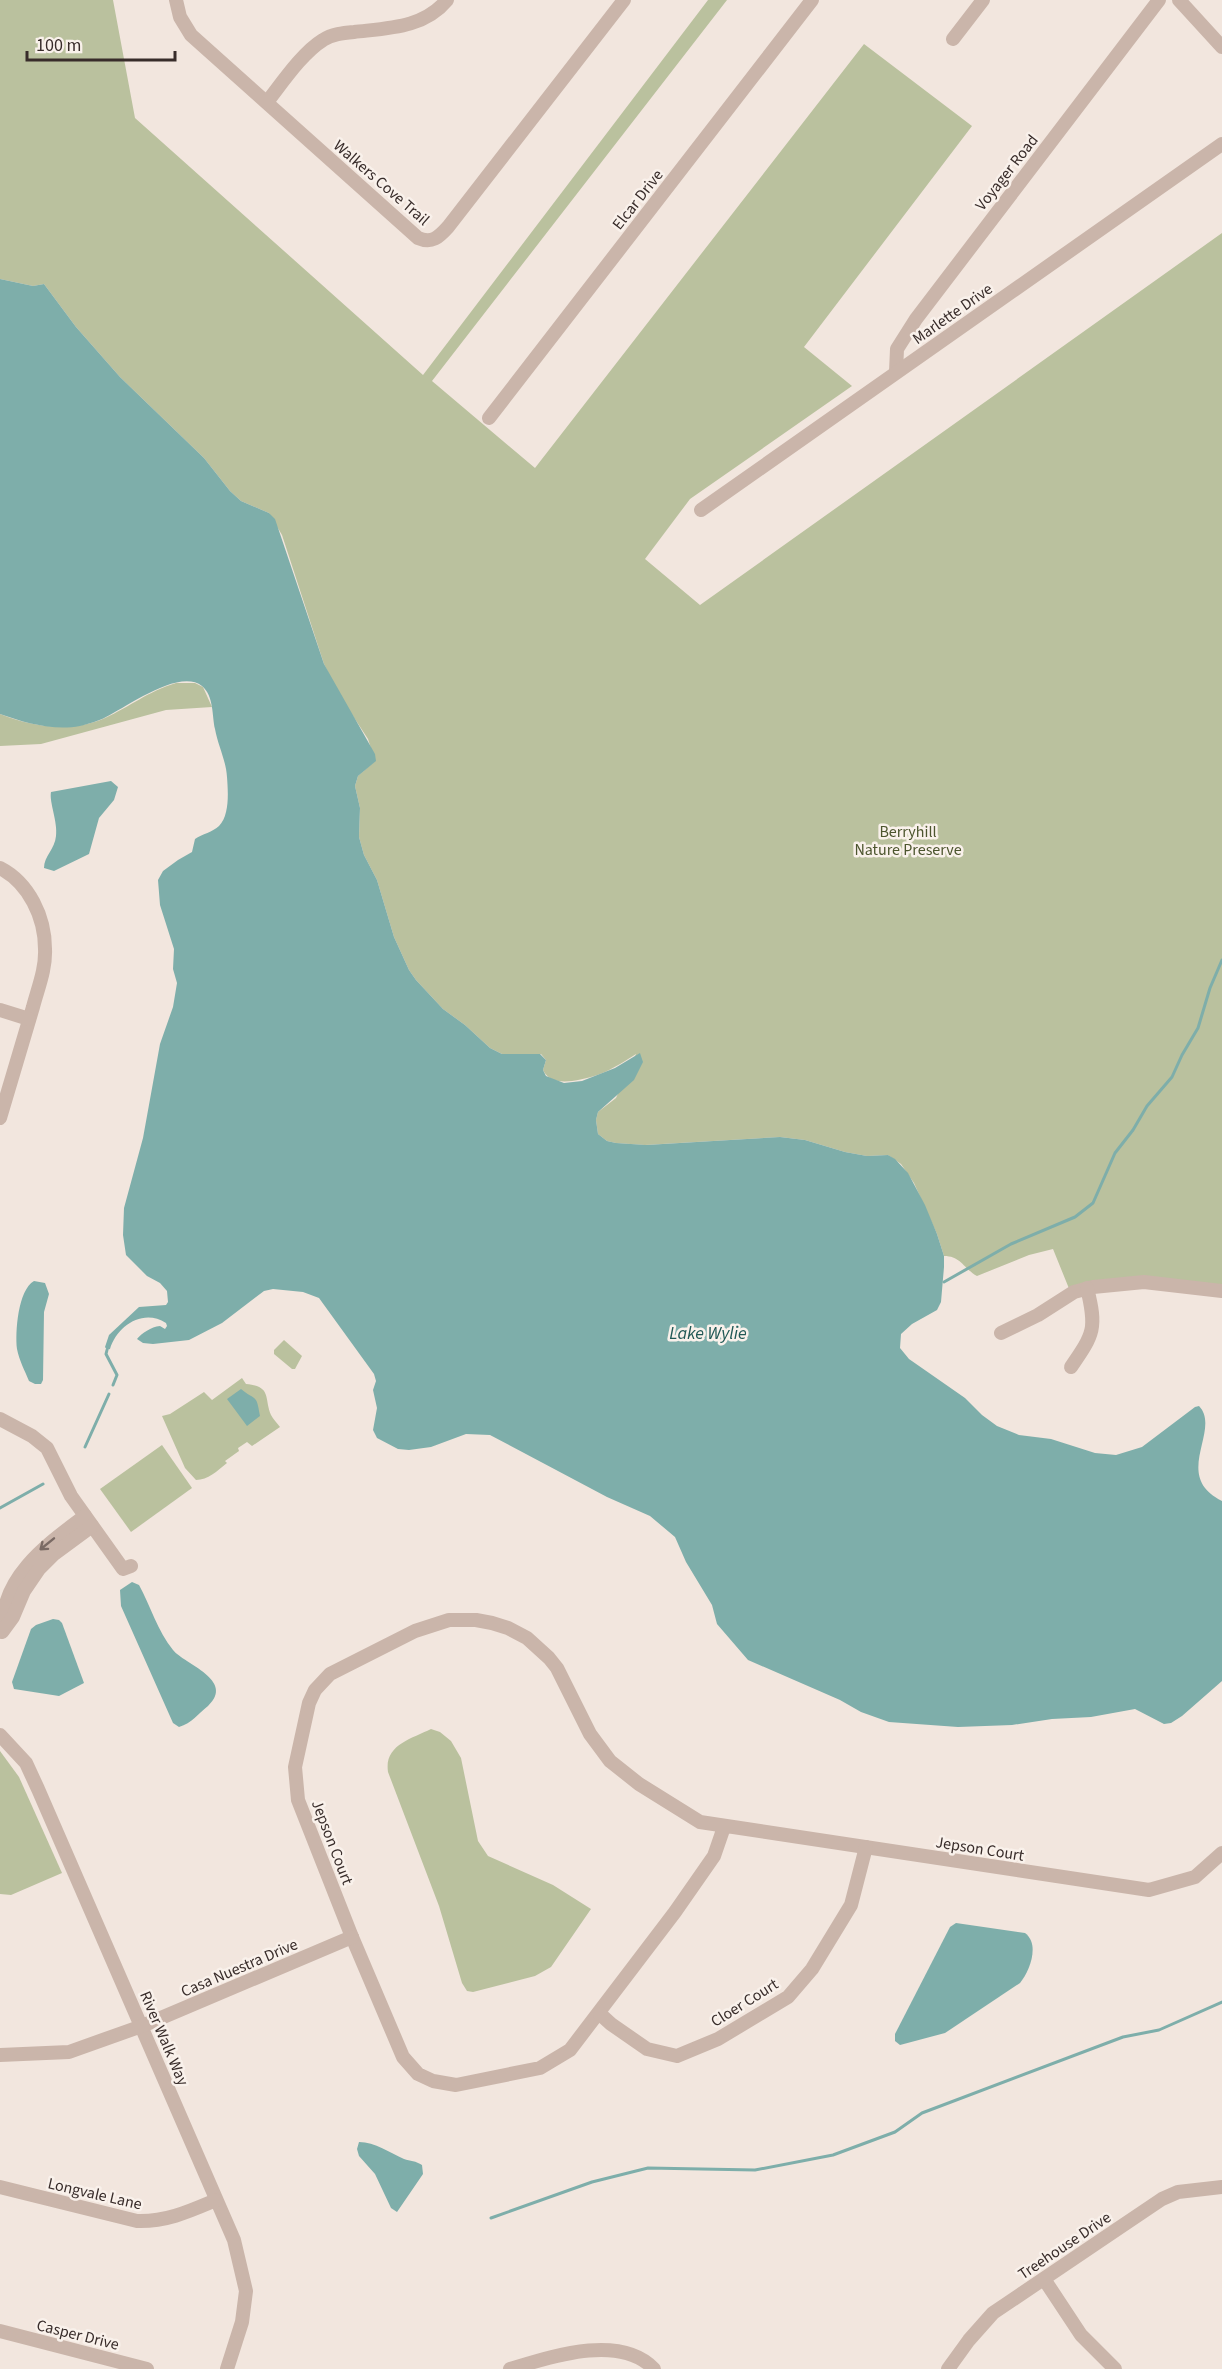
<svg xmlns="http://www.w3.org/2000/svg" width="1222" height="2369" viewBox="0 0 1222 2369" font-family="'Source Sans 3',sans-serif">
  <rect width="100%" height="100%" fill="#f2e6de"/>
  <g fill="#bac19e">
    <path d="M0 0H113L135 118 423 375 708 0H727L432 381 535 468 864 44 972 126 804 347 852 386 690 499 645 559 700 605 1222 233V1288L1205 1286 1070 1291 1053 1249 1029 1255 977 1276C964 1269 961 1256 944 1256L937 1234 914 1183 901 1164 888 1155 867 1156 845 1152 805 1140 780 1137 645 1145 616 1143 607 1141 598 1134 596 1120 598 1112 616 1098 636 1054C613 1069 599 1077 572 1081 561 1082 549 1082 543 1070L546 1060 541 1054H502L490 1048 465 1025 443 1009 416 980 409 970 394 937 377 880 364 855 359 837 360 808 355 786 358 776 375 761 368 739 338 693 324 664 282 535 269 513 241 501 230 491 204 458 120 377 76 327 44 284 33 286 0 279Z"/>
    <path d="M176 683H195L203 687 212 707 166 710 41 744 0 746V714C33 727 71 733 105 718 131 706 147 692 176 683Z"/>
    <path d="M284 1340 302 1356 295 1369H292L274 1354V1350Z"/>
    <path d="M242 1378 246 1384C272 1386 264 1398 271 1415 273 1419 277 1423 280 1427L252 1446 247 1442 238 1448 239 1451 225 1461 227 1463C217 1471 208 1480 196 1480L185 1468 162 1416 170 1414 204 1392 212 1400Z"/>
    <path d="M162 1445 192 1488 131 1532 100 1489Z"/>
    <path d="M431 1729 440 1732 451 1741 461 1758 478 1841 488 1856 553 1885 591 1909 551 1967 535 1976 473 1992 467 1991 462 1983 439 1906 388 1772C384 1745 411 1739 431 1729Z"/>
    <path d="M0 1751 19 1777 62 1873 11 1895 0 1894Z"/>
  </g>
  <g fill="#7eaeaa">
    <path d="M0 279 33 286 44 284 76 327 120 377 204 458 230 491 241 501 269 513 275 519 324 664 375 754 376 761 358 776 355 786 360 808 359 837 364 855 377 880 394 937 409 970 416 980 443 1009 465 1025 490 1048 502 1054H540L546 1060 543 1070 546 1076 564 1083 582 1081 615 1068 640 1053 643 1062 634 1080 598 1112 596 1120 598 1134 607 1141 616 1143 646 1145 780 1137 805 1140 845 1152 867 1156 888 1155 895 1159 908 1173 925 1205 937 1234 944 1256V1267L941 1302 937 1310 912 1324 901 1334 900 1348 909 1359 965 1398 982 1415 997 1426 1019 1435 1051 1439 1095 1453 1116 1455 1142 1447 1195 1407 1199 1406C1222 1430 1171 1476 1222 1501V1681L1182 1716 1171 1723 1164 1724 1135 1709 1091 1717 1052 1719 1012 1725 958 1727 889 1722 861 1712 840 1700 748 1660 717 1624 712 1605 686 1562 675 1537 650 1516 607 1497 490 1435 466 1434 431 1447 409 1450 398 1449 377 1438 373 1430 377 1408 373 1390 376 1381 374 1374 319 1298 303 1292 273 1289 264 1291 222 1323 189 1340 153 1344 143 1343 137 1339C142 1333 151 1327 160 1326L165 1329 167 1326 166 1323C143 1308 117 1326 110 1349L107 1350 105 1347 109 1335 139 1307 166 1305 168 1302 167 1291 160 1283 147 1276 126 1255 123 1235 124 1208 143 1138 160 1044 173 1007 177 983 173 969 174 949 160 905 158 880 163 871 178 860 192 852 195 839C202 834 213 832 219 826 230 815 228 791 227 777 226 760 218 746 215 729 212 716 214 696 202 686 179 668 127 707 106 717 99 721 88 724 80 726 54 731 25 723 0 714Z"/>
    <path d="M111 781 118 787 114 800 99 818 89 854 54 871 44 868C44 856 55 849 56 836 58 822 49 802 51 792Z"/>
    <path d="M34 1281 45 1283 49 1294 44 1312 43 1380 41 1384H35L29 1381C25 1371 19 1360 17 1349 15 1332 18 1290 34 1281Z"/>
    <path d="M241 1389C257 1402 256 1393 260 1416L247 1426 227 1399Z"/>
    <path d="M132 1582 139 1585C150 1605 158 1632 173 1650 184 1664 236 1680 208 1706 198 1714 192 1723 179 1727L173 1723 121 1606 120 1590Z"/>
    <path d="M53 1619 59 1620 62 1623 84 1683 59 1696 14 1689 12 1682 31 1629 36 1625Z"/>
    <path d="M956 1923 1025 1933C1040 1944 1030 1971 1020 1983L945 2033 900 2045 895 2041V2034L950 1927Z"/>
    <path d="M359 2142C375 2142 390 2153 404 2159 410 2161 416 2161 422 2165L423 2174 397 2212 391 2208 375 2174 359 2156 357 2149Z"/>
  </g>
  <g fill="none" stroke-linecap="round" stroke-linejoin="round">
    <g stroke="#7eaeaa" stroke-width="3">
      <path d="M944 1282 1011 1244 1075 1217 1093 1203 1115 1153 1133 1130 1147 1106 1172 1077 1182 1055 1198 1028 1210 988 1222 960"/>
      <path d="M107 1350 106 1354 117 1375 113 1385"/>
      <path d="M85 1447 109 1394"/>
      <path d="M0 1508 43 1484"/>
      <path d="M491 2218 592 2182 648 2168 755 2170 833 2155 895 2132 922 2113 1123 2037 1159 2030 1222 2002"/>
    </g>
    <g stroke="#cab5aa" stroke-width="14">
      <path d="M176 0 180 17 191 35 418 238C432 244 439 237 448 227L624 0"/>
      <path d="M1179 0 1222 47"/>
      <path d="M953 39 983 0"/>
      <path d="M267 102C282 83 302 53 323 40 332 34 343 33 354 32 388 28 424 28 447 0"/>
      <path d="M896 372 897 349 916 319 1159 0"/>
      <path d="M489 418 812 0"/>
      <path d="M701 510 1222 144"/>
      <path d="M0 868C29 883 45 917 45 949 46 969 38 988 33 1007 22 1044 11 1081 0 1118"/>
      <path d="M0 1010 29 1019"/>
      <path d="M1001 1333 1038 1315 1074 1292 1093 1287 1144 1282 1222 1291"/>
      <path d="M1071 1367C1094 1334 1097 1328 1087 1288"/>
      <path d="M0 1419 32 1436 47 1448 71 1496 123 1569 131 1566"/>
      <path d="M3 1630C0 1577 49 1543 85 1516"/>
      <path d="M2 1632 13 1617 24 1591 39 1569 54 1554 92 1526"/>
      <path d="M0 1735 26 1763 38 1789 234 2240 246 2291 242 2322 227 2369"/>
      <path d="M724 1827 714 1856 675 1912 570 2050 540 2068 456 2085 433 2081 418 2074 403 2057 352 1937 298 1800 295 1767 309 1703 315 1690 330 1674 415 1631 449 1620H476L492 1623 508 1628 527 1638 549 1658 557 1668 590 1734 610 1761 639 1784 700 1822 1149 1890 1195 1877 1222 1853"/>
      <path d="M600 2014 611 2024 647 2049 677 2056 718 2039 788 1997 812 1969 851 1905 866 1847"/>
      <path d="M0 2055 69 2052 142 2026 352 1937"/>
      <path d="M0 2187 137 2221C166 2222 190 2211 216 2200"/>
      <path d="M1044 2279 1081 2335 1115 2369"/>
      <path d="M0 2331 147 2369"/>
      <path d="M510 2369C550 2357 620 2333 654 2369"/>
      <path d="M948 2369 969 2340 993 2313 1116 2230 1162 2199 1178 2192 1222 2187"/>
    </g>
  </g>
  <defs><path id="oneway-shaft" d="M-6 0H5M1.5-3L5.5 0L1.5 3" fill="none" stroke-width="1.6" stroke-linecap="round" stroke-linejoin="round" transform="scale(1.5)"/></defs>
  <use stroke="#7a6a64" href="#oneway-shaft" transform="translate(47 1544) rotate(141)"/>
  <g text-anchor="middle" stroke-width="5" stroke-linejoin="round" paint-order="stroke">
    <g font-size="16" fill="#382c2a" stroke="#f9f1eb">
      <text transform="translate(1006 172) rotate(-52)" y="6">Voyager Road</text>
      <text transform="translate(382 182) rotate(41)" y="6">Walkers Cove Trail</text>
      <text transform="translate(637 199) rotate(-52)" y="6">Elcar Drive</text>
      <text transform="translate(952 313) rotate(-35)" y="6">Marlette Drive</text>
      <text transform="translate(333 1842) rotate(69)" y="6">Jepson Court</text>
      <text transform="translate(980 1848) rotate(9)" y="6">Jepson Court</text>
      <text transform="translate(239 1967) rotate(-23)" y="6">Casa Nuestra Drive</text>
      <text transform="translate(744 2002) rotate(-32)" y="6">Cloer Court</text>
      <text transform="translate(165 2038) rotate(67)" y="6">River Walk Way</text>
      <text transform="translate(95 2193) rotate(13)" y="6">Longvale Lane</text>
      <text transform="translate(1064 2245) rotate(-34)" y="6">Treehouse Drive</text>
      <text transform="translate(78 2334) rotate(14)" y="6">Casper Drive</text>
    </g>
    <g font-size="16" fill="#4c552e" stroke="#f9f1eb">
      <text x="908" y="837">Berryhill<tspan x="908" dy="18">Nature Preserve</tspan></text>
    </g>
    <g font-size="18" font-style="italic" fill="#205855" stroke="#f9f1eb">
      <text x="708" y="1339">Lake Wylie</text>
    </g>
  </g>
  <path d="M27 51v9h148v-9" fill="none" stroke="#382c2a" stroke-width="3"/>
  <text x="36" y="51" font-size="18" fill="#382c2a" stroke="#f9f1eb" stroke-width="4.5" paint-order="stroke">100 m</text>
</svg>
